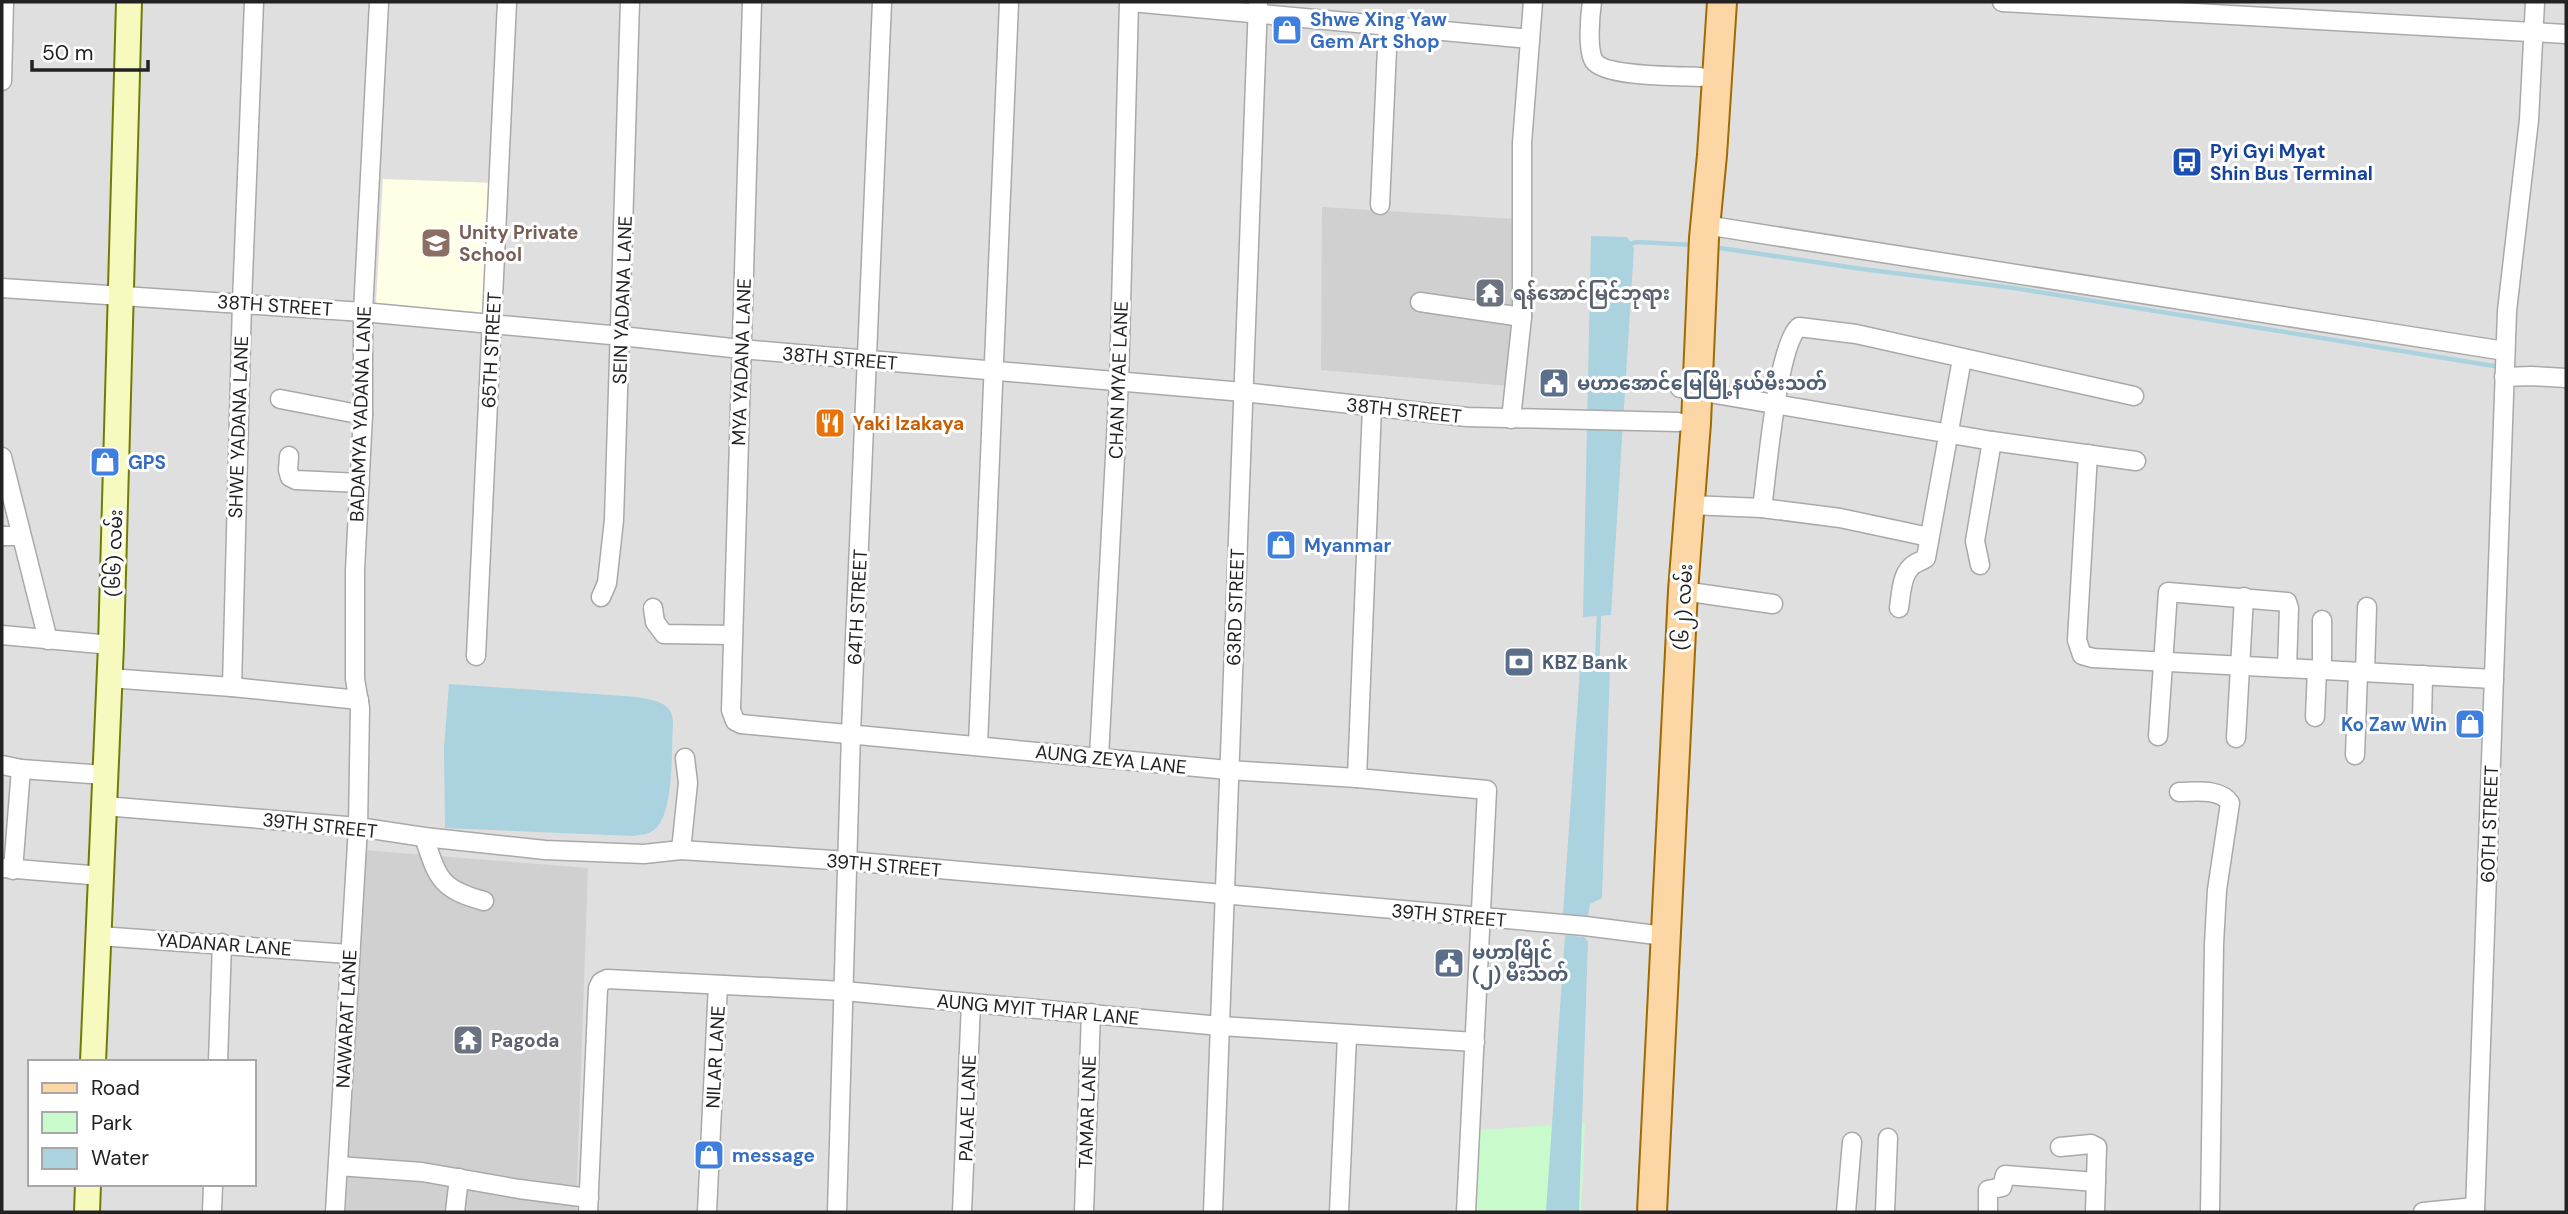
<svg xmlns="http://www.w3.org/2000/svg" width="2568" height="1214" viewBox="0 0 2568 1214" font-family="'DM Sans','Noto Sans Myanmar',sans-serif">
  <rect width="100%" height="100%" fill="#f2efe9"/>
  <path fill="#e0dfdf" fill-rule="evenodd" d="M2 2H2566V1212H2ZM30 1062H254V1184H30Z"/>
  <path fill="#ffffe5" d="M383 179 496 183 488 313 376 303Z"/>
  <g fill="#d0d0d0">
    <path d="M1322 207 1516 219 1508 386 1321 370Z"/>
    <path d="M363 850 588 868 576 1212H346Z"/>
  </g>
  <path fill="#c8facc" d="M1585 1123 1581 1212H1476L1480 1130Z"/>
  <g fill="#aad3df">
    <path d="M1591 236 1627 237 1634 248 1611 615 1583 617Z"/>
    <path d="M1586 662H1604L1610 667 1602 898 1590 904 1588 916 1563 914 1580 669Z"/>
    <path d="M449 684 638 697C655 701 674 702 673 724 671 748 675 814 654 830 649 834 639 835 633 836L445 828 444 748Z"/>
    <path d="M1565 935 1584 937 1588 942 1579 1212H1546Z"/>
  </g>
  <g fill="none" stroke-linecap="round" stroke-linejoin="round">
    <g stroke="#aad3df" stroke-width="4.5">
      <path d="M1626 245 1637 242 1694 245"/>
      <path d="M1713 247 1862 269 2014 288 2500 367"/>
      <path d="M1597 667 1599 613"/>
    </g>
    <g stroke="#a9a9a9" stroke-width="21">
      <g id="street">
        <path d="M752 2 731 710 735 721 741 724 1228 770 1357 778 1487 790 1466 1212"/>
        <path d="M1131 2 1530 39"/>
        <path d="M1592 2C1590 15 1587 50 1594 61 1605 77 1679 76 1700 77"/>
        <path d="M2002 2 2566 34"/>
        <path d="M2 81 4 2"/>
        <path d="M1380 205 1388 26"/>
        <path d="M1705 225 2505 351"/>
        <path d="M2 288 363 312 621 336 741 349 1243 392 1467 417 1678 422"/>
        <path d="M1420 302 1522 317"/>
        <path d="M2504 377 2531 376 2566 378"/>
        <path d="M1680 388 1992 441 2136 461"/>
        <path d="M280 399 363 415"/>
        <path d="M1511 419 1522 317V143L1533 2"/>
        <path d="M2088 454 2077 640 2082 655 2093 658 2494 679"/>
        <path d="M289 456 288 470 290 477 296 480 360 483"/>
        <path d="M2 457 48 640"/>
        <path d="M1690 505 1762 508 1840 518 1929 537"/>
        <path d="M1762 508C1767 474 1777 345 1799 327L1856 334 2134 396"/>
        <path d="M2 536H21"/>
        <path d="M1980 565 1975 541 1992 441"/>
        <path d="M1683 591 1773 604"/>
        <path d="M601 597 607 583 614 520 630 2"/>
        <path d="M653 608 655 622 664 634 733 635"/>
        <path d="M1899 608C1901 596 1901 576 1911 567 1915 562 1921 562 1926 558L1962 359"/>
        <path d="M2322 620V669"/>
        <path d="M2 635 111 645"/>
        <path d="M476 656 507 2"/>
        <path d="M2365 672 2367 607"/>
        <path d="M109 678 232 687 242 302 254 2"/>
        <path d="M232 687 359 700"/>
        <path d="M2315 717 2317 669"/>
        <path d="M2422 722 2423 675"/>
        <path d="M2158 736 2168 592 2287 602 2289 608 2287 668"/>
        <path d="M2236 738 2244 597"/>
        <path d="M978 745 1009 2"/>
        <path d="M2355 755 2358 672"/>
        <path d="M1099 757 1119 381 1129 2"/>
        <path d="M2 765 21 769 105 775"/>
        <path d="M1357 778 1372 407"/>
        <path d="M2179 792C2195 792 2220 788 2230 803L2217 890 2214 944 2210 1212"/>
        <path d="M104 806 358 827 424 837 545 850 644 854 681 850 848 861 1585 926 1664 936"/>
        <path d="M424 837C438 879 440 889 484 901"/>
        <path d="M681 850 688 783 685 758"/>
        <path d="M4 868 102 876"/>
        <path d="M13 870 21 769"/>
        <path d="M99 936 349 954"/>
        <path d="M218 1062 222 943"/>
        <path d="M2060 1147 2091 1144 2097 1147 2095 1212"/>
        <path d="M338 1166 422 1172 519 1189 589 1198"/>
        <path d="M212 1212 213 1184"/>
        <path d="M335 1212 358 827 360 708 355 679V570L363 415V312L379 2"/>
        <path d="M455 1212 459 1178"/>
        <path d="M588 1212 598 988 601 982 607 979 844 991 1220 1026 1475 1042"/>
        <path d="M707 1212 718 985"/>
        <path d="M837 1212 851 733 882 2"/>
        <path d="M962 1212 971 1003"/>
        <path d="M1084 1212 1091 1013"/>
        <path d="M1213 1212 1258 2"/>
        <path d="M1339 1212 1347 1036"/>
        <path d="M1846 1212 1852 1142"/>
        <path d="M1885 1212 1888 1138"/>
        <path d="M1988 1212V1190L2002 1187 2005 1175 2096 1182"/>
        <path d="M2423 1212 2475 1207"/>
        <path d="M2475 1212 2507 311 2529 120 2535 2"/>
      </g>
    </g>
    <g stroke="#707d05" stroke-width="28">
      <g id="secondary">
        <path d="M93 1062 111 645 129 2"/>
        <path d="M87 1212 88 1184"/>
      </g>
    </g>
    <g stroke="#a06b00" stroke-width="32">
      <path id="primary" d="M1652 1212 1683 591 1696 423 1704 238 1712 155 1722 2"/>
    </g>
    <use href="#street" stroke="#fff" stroke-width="18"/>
    <use href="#secondary" stroke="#f7fabf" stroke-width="24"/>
    <use href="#primary" stroke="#fcd6a4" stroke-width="28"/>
  </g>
  <defs>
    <g id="shop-square" transform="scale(1.575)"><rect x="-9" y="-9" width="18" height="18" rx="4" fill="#3f7fe0" stroke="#fff"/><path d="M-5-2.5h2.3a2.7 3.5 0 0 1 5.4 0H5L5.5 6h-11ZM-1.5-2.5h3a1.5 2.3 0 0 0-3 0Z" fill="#fff"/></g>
    <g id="bus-square" transform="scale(1.575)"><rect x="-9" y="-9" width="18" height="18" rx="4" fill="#1a4fb4" stroke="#fff"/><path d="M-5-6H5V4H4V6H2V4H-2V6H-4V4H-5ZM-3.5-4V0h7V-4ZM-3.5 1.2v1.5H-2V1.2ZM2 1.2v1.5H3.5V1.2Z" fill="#fff"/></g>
    <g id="school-square" transform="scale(1.575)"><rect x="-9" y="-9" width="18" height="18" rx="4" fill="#8d6e63" stroke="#fff"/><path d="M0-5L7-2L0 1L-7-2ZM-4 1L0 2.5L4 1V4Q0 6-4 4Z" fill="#fff"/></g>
    <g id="temple-square" transform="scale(1.575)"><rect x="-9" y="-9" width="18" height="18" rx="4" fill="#6b7280" stroke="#fff"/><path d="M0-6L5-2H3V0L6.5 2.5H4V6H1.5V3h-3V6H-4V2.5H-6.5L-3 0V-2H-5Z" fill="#fff"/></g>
    <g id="civic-square" transform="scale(1.575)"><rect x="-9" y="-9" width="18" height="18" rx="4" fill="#5c6f8a" stroke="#fff"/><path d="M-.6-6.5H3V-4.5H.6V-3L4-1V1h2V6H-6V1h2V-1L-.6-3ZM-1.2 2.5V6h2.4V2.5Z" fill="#fff"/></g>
    <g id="restaurant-square" transform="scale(1.575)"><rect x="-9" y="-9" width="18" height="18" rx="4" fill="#e8710a" stroke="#fff"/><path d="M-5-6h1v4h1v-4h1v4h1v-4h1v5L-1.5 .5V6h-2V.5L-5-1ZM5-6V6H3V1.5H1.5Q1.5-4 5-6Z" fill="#fff"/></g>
    <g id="bank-square" transform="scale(1.575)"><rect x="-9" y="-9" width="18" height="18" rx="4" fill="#5c6f8a" stroke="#fff"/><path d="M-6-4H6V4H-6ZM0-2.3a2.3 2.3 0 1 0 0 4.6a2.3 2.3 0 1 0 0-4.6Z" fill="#fff"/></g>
  </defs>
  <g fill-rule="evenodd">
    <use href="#shop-square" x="1287" y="30"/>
    <use href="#bus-square" x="2187" y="162"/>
    <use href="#school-square" x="436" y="243"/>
    <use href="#temple-square" x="1490" y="293"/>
    <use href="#civic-square" x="1554" y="383"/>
    <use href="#restaurant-square" x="830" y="423"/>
    <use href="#shop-square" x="105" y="462"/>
    <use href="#shop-square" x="1281" y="545"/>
    <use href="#bank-square" x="1519" y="662"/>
    <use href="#shop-square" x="2470" y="724"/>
    <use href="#civic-square" x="1449" y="963"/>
    <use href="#temple-square" x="468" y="1040"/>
    <use href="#shop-square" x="709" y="1155"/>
  </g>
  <g text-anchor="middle" stroke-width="6" stroke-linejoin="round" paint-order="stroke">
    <g font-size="19" font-weight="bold" fill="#366cbe" stroke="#fff" text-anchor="start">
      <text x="1310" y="26">Shwe Xing Yaw<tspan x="1310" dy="22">Gem Art Shop</tspan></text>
      <text x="128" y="469">GPS</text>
      <text x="1304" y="552">Myanmar</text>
      <text x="2447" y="731" text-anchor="end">Ko Zaw Win</text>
      <text x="732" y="1162">message</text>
    </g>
    <g font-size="19" font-weight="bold" fill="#164399" stroke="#fff" text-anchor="start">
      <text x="2210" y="158">Pyi Gyi Myat<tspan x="2210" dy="22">Shin Bus Terminal</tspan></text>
    </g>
    <g font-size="19" font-weight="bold" fill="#785e54" stroke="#fff" text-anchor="start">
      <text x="459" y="239">Unity Private<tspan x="459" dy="22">School</tspan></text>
    </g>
    <g font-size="19" font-weight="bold" fill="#5b616d" stroke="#fff" text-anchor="start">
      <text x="1513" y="300">ရန်အောင်မြင်ဘုရား</text>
      <text x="491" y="1047">Pagoda</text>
    </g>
    <g font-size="19" fill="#222" stroke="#fff">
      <text transform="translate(622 300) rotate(-88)" y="7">SEIN YADANA LANE</text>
      <text transform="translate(275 305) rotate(4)" y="7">38TH STREET</text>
      <text transform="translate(491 350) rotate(-87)" y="7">65TH STREET</text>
      <text transform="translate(840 358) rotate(5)" y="7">38TH STREET</text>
      <text transform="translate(741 362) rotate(-88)" y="7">MYA YADANA LANE</text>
      <text transform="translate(1118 380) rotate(-88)" y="7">CHAN MYAE LANE</text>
      <text transform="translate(1404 410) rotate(6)" y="7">38TH STREET</text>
      <text transform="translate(360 414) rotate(-88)" y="7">BADAMYA YADANA LANE</text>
      <text transform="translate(238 427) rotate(-88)" y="7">SHWE YADANA LANE</text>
      <text transform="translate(114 553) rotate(-88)" y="7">(၆၆) လမ်း</text>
      <text transform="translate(857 607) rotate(-87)" y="7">64TH STREET</text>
      <text transform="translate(1235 607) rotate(-88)" y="7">63RD STREET</text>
      <text transform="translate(1683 607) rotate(-87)" y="7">(၆၂) လမ်း</text>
      <text transform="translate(1111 759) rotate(6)" y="7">AUNG ZEYA LANE</text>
      <text transform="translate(2489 824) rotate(-88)" y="7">60TH STREET</text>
      <text transform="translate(320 825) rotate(6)" y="7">39TH STREET</text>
      <text transform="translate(884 865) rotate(5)" y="7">39TH STREET</text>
      <text transform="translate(1449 915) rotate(5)" y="7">39TH STREET</text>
      <text transform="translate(224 944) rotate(4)" y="7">YADANAR LANE</text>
      <text transform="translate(1038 1009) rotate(5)" y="7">AUNG MYIT THAR LANE</text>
      <text transform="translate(346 1019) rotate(-87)" y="7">NAWARAT LANE</text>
      <text transform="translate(715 1057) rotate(-87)" y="7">NILAR LANE</text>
      <text transform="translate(967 1108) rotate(-88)" y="7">PALAE LANE</text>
      <text transform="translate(1087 1112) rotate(-88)" y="7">TAMAR LANE</text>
    </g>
    <g font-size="19" font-weight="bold" fill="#4e5e75" stroke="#fff" text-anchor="start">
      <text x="1577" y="390">မဟာအောင်မြေမြို့နယ်မီးသတ်</text>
      <text x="1542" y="669">KBZ Bank</text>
      <text x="1472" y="959">မဟာမြိုင်<tspan x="1472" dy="22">(၂) မီးသတ်</tspan></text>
    </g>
    <g font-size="19" font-weight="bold" fill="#c56008" stroke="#fff" text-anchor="start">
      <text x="853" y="430">Yaki Izakaya</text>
    </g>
  </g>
  <rect width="2568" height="1214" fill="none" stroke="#222222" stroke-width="7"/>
  <rect x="28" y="1060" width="228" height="126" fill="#ffffff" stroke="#a7a7a7" stroke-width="2"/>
  <rect x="42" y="1083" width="35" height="10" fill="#fcd6a4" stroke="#a7a7a7" stroke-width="2"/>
  <text x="91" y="1095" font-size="21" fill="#222222">Road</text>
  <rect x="42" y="1112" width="35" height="21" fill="#c8facc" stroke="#a7a7a7" stroke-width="2"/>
  <text x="91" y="1130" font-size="21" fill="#222222">Park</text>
  <rect x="42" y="1148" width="35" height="21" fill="#aad3df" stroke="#a7a7a7" stroke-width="2"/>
  <text x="91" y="1165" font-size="21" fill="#222222">Water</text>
  <path d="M32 60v10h116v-10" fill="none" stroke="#222222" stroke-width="3.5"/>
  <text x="42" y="60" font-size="21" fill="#222222" stroke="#ffffff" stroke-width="5" paint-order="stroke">50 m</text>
</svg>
